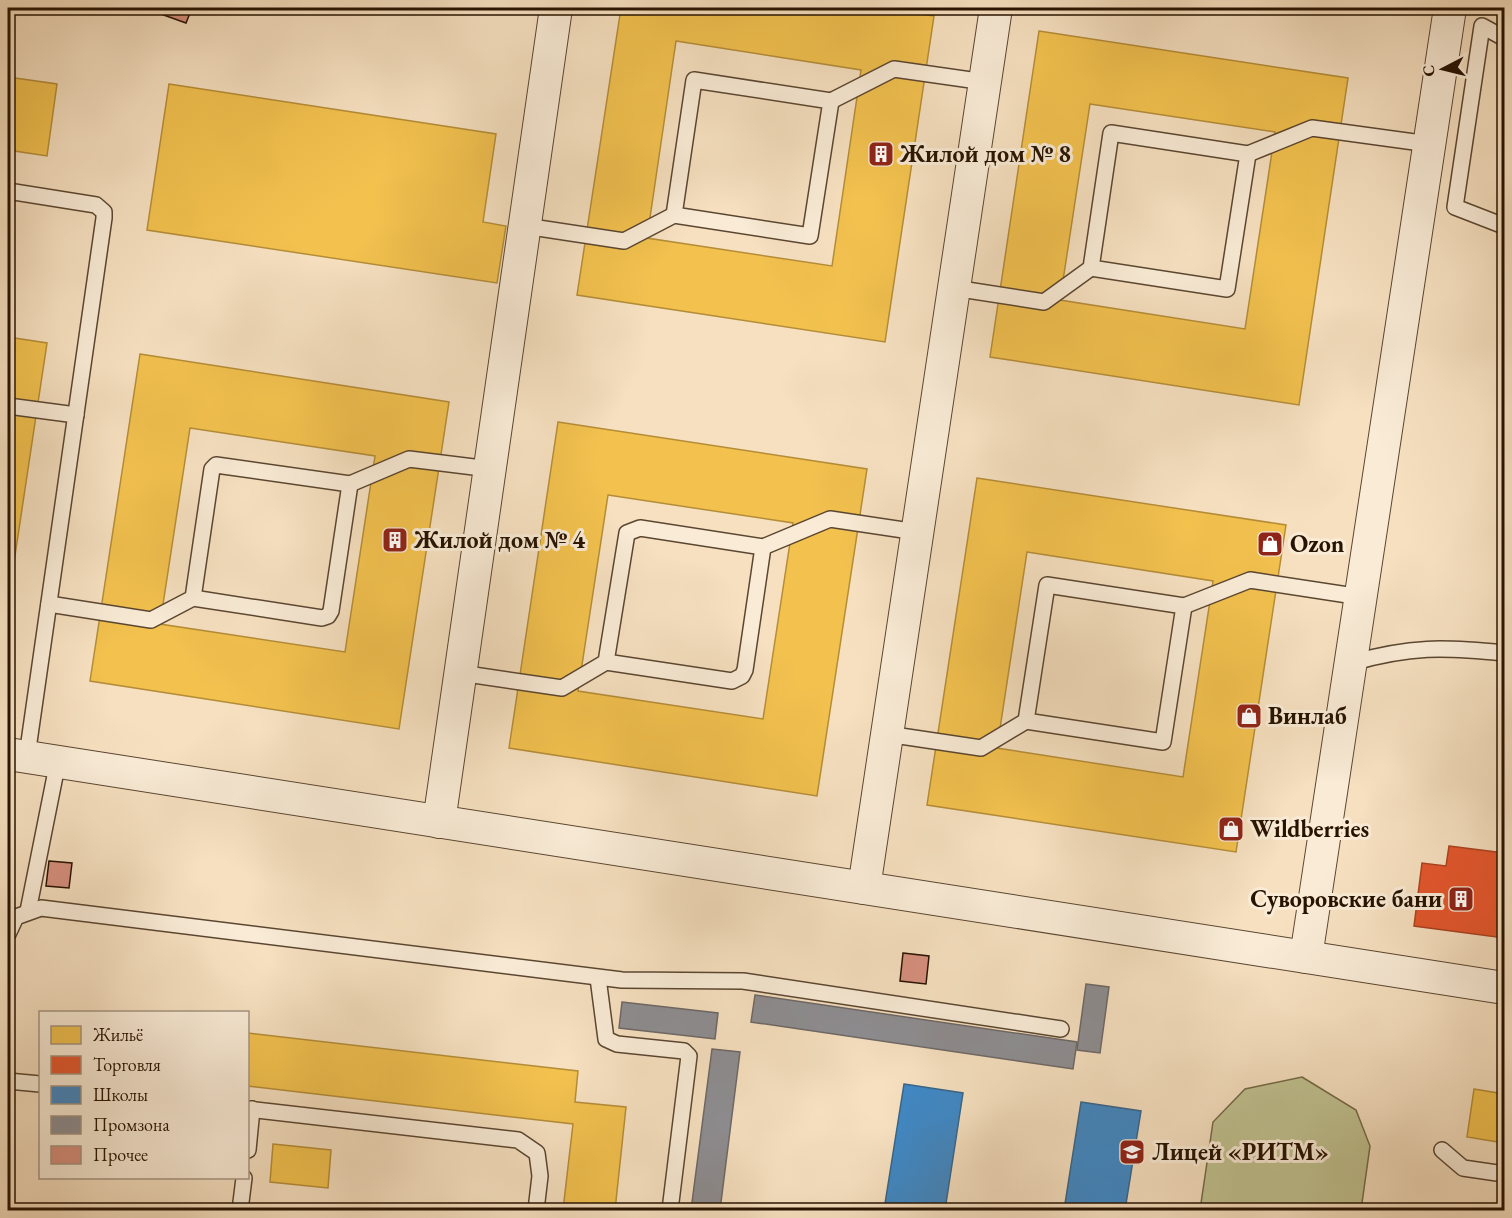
<svg xmlns="http://www.w3.org/2000/svg" width="1512" height="1218" viewBox="0 0 1512 1218" font-family="'EB Garamond',serif">
  <rect width="100%" height="100%" fill="#f6e0c0"/>
  <filter id="stains"><feTurbulence type="fractalNoise" baseFrequency=".00333" numOctaves="4"/><feColorMatrix values="0 0 0 0 .2 0 0 0 0 .09 0 0 0 0 .02 0 0 0 .5 -.17"/></filter>
  <radialGradient id="worn" r=".72"><stop offset=".6" stop-color="#630" stop-opacity="0"/><stop offset="1" stop-color="#630" stop-opacity=".3"/></radialGradient>
  <path fill="#c0c190" stroke="#746a48" stroke-width="1.5" d="M1302 1077 1356 1110 1370 1146 1361 1210H1200L1213 1122 1245 1089Z"/>
  <g fill="#f2c14e" stroke="#b58d37" stroke-width="1.5" fill-rule="evenodd">
    <path d="M621 8H882L934 16 885 342 577 295ZM676 41 861 70 832 266 647 238Z"/>
    <path d="M1039 31 1348 78 1299 405 990 357ZM1090 104 1275 132 1245 329 1060 300Z"/>
    <path d="M8 77 57 84 47 156 8 150Z"/>
    <path d="M169 84 496 134 483 222 506 226 497 283 147 230Z"/>
    <path d="M8 337 47 343 8 602Z"/>
    <path d="M140 354 449 402 399 729 90 681ZM190 428 375 456 345 652 160 624Z"/>
    <path d="M558 422 867 469 817 796 509 748ZM608 495 793 523 763 719 578 691Z"/>
    <path d="M977 478 1286 525 1236 852 927 805ZM1027 552 1213 581 1183 777 997 748Z"/>
    <path d="M248 1033 578 1071 575 1102 626 1107 615 1210H563L573 1124 248 1086Z"/>
    <path d="M1474 1089 1504 1094V1143L1467 1137Z"/>
    <path d="M273 1144 331 1150 328 1188 270 1182Z"/>
  </g>
  <path fill="#e4572e" stroke="#ab4320" stroke-width="1.5" d="M1449 846 1504 853V938L1414 926 1422 863 1446 866Z"/>
  <g fill="#3f88c5" stroke="#38658a" stroke-width="1.5">
    <path d="M904 1084 963 1093 945 1210H884Z"/>
    <path d="M1081 1102 1141 1111 1125 1210H1064Z"/>
  </g>
  <g fill="#8d8d92" stroke="#6e6866" stroke-width="1.5">
    <path d="M1086 984 1109 987 1100 1053 1077 1050Z"/>
    <path d="M755 995 1077 1042 1073 1069 751 1022Z"/>
    <path d="M622 1002 718 1013 715 1039 619 1028Z"/>
    <path d="M712 1049 740 1052 720 1210H691Z"/>
  </g>
  <g fill="#d7907f" stroke="#271301" stroke-width="1.5">
    <path d="M144 8H192L186 23Z"/>
    <path d="M49 861 72 863 69 888 46 886Z"/>
    <path d="M903 953 929 956 926 984 900 981Z"/>
  </g>
  <g fill="none" stroke-linecap="round" stroke-linejoin="round">
    <g stroke="#5b4631" stroke-width="18">
      <g id="service">
        <path d="M1504 38 1482 26 1455 207 1504 226"/>
        <path d="M831 101 894 69 985 82"/>
        <path d="M1248 154 1312 128 1429 144"/>
        <path d="M8 191 96 205 104 212V218L27 756"/>
        <path d="M525 226 624 241 674 215 810 236 831 101 694 80 674 215"/>
        <path d="M954 288 1044 302 1091 268 1227 289 1248 154 1111 133 1091 268"/>
        <path d="M8 406 76 415"/>
        <path d="M350 484 409 459 490 469"/>
        <path d="M763 547 830 519 917 532"/>
        <path d="M49 604 151 620 193 598 322 618 328 616 331 611 350 484 216 465 212 469 193 598"/>
        <path d="M1184 606 1250 580 1361 597"/>
        <path d="M1351 663C1411 646 1443 647 1504 653"/>
        <path d="M460 673 562 688 606 662 732 681 742 676 745 670 763 547 640 528 627 533 606 662"/>
        <path d="M887 734 981 748 1026 721 1163 742 1184 606 1047 585 1026 721"/>
        <path d="M28 911 58 761"/>
        <path d="M8 934 16 917 41 908 622 980 743 981 1061 1029"/>
        <path d="M598 978 606 1039 617 1044 684 1051 689 1056 670 1210"/>
        <path d="M8 1081 40 1084"/>
        <path d="M248 1109 518 1140 537 1153 540 1176 536 1210"/>
        <path d="M248 1150 252 1109"/>
        <path d="M1442 1150 1463 1168 1504 1174"/>
        <path d="M240 1210 244 1178"/>
      </g>
    </g>
    <g stroke="#5b4631" stroke-width="34">
      <g id="minor">
        <path d="M8 754 1504 988"/>
        <path d="M439 822 556 8"/>
        <path d="M864 888 996 8"/>
        <path d="M1306 957 1450 8"/>
      </g>
    </g>
    <use href="#service" stroke="#f9ebd6" stroke-width="15"/>
    <use href="#minor" stroke="#f9ebd6" stroke-width="32"/>
  </g>
  <defs>
    <g id="building-square" transform="scale(1.35)"><rect x="-9" y="-9" width="18" height="18" rx="4" fill="#8f2418" stroke="#f9ebd6"/><path d="M-4-6H4V6H1V3H-1V6H-4ZM-2.5-4.3h1.7v1.8h-1.7ZM.8-4.3h1.7v1.8H.8ZM-2.5-1h1.7V.8h-1.7ZM.8-1h1.7V.8H.8Z" fill="#fff"/></g>
    <g id="shop-square" transform="scale(1.35)"><rect x="-9" y="-9" width="18" height="18" rx="4" fill="#8f2418" stroke="#f9ebd6"/><path d="M-5-2.5h2.3a2.7 3.5 0 0 1 5.4 0H5L5.5 6h-11ZM-1.5-2.5h3a1.5 2.3 0 0 0-3 0Z" fill="#fff"/></g>
    <g id="school-square" transform="scale(1.35)"><rect x="-9" y="-9" width="18" height="18" rx="4" fill="#8f2418" stroke="#f9ebd6"/><path d="M0-5L7-2L0 1L-7-2ZM-4 1L0 2.5L4 1V4Q0 6-4 4Z" fill="#fff"/></g>
  </defs>
  <g fill-rule="evenodd">
    <use href="#building-square" x="881" y="154"/>
    <use href="#building-square" x="395" y="540"/>
    <use href="#shop-square" x="1270" y="544"/>
    <use href="#shop-square" x="1249" y="716"/>
    <use href="#shop-square" x="1231" y="829"/>
    <use href="#building-square" x="1461" y="899"/>
    <use href="#school-square" x="1132" y="1152"/>
  </g>
  <g text-anchor="middle" stroke-width="6" stroke-linejoin="round" paint-order="stroke">
    <g font-size="24" font-weight="bold" fill="#271301" stroke="#f9ebd6" text-anchor="start">
      <text x="900" y="162">Жилой дом № 8</text>
      <text x="414" y="548">Жилой дом № 4</text>
      <text x="1290" y="552">Ozon</text>
      <text x="1268" y="724">Винлаб</text>
      <text x="1250" y="837">Wildberries</text>
      <text x="1442" y="907" text-anchor="end">Суворовские бани</text>
      <text x="1152" y="1160">Лицей «РИТМ»</text>
    </g>
  </g>
  <rect width="1512" height="1218" fill="none" stroke="#f6e0c0" stroke-width="30"/>
  <rect x="9" y="9" width="1494" height="1200" fill="none" stroke="#271301" stroke-width="3"/>
  <rect x="15" y="15" width="1482" height="1188" fill="none" stroke="#271301" stroke-width="1.5"/>
  <rect x="39" y="1011" width="210" height="168" fill="#f9ebd6" stroke="#a59581" stroke-width="1.5"/>
  <rect x="51" y="1026" width="30" height="18" fill="#f2c14e" stroke="#a59581" stroke-width="1.5"/>
  <text x="93" y="1041" font-size="18" fill="#271301">Жильё</text>
  <rect x="51" y="1056" width="30" height="18" fill="#e4572e" stroke="#a59581" stroke-width="1.5"/>
  <text x="93" y="1071" font-size="18" fill="#271301">Торговля</text>
  <rect x="51" y="1086" width="30" height="18" fill="#3f88c5" stroke="#a59581" stroke-width="1.5"/>
  <text x="93" y="1101" font-size="18" fill="#271301">Школы</text>
  <rect x="51" y="1116" width="30" height="18" fill="#8d8d92" stroke="#a59581" stroke-width="1.5"/>
  <text x="93" y="1131" font-size="18" fill="#271301">Промзона</text>
  <rect x="51" y="1146" width="30" height="18" fill="#d7907f" stroke="#a59581" stroke-width="1.5"/>
  <text x="93" y="1161" font-size="18" fill="#271301">Прочее</text>
  <g transform="translate(1443 69) rotate(263)" stroke="#f9ebd6" stroke-width="4.5" paint-order="stroke">
  <path d="M0-4.5L10 22L0 15L-10 22Z" fill="#271301"/>
  <text y="-9" font-size="16" font-weight="bold" text-anchor="middle" fill="#271301">С</text>
  </g>
  <rect width="100%" height="100%" filter="url(#stains)"/>
  <rect width="100%" height="100%" fill="url(#worn)"/>
</svg>
